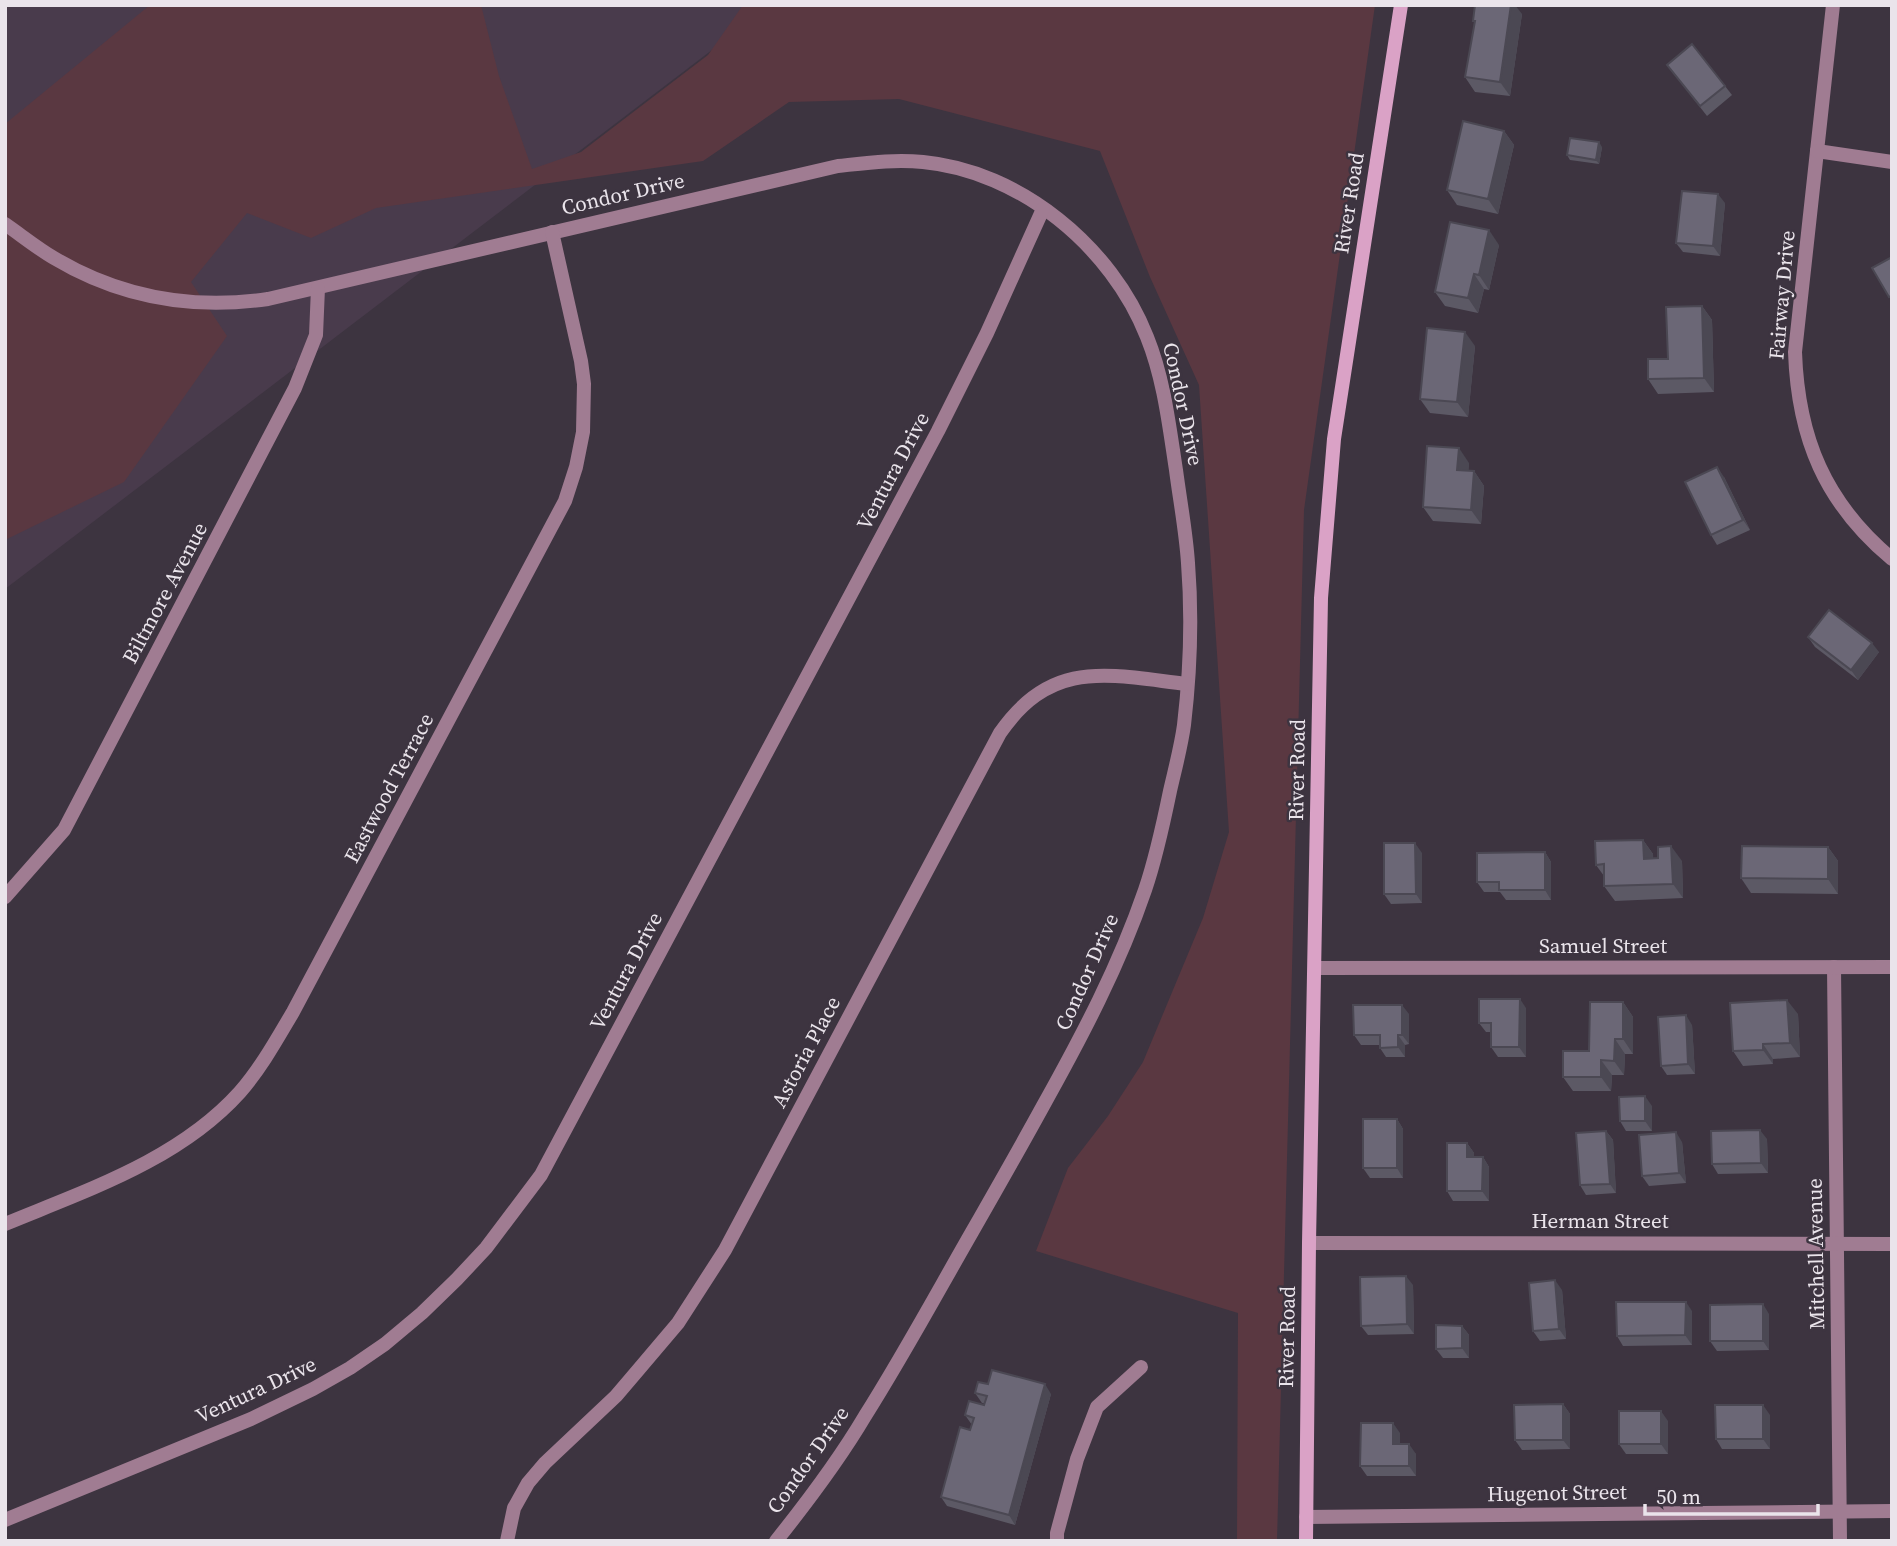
<svg xmlns="http://www.w3.org/2000/svg" width="1897" height="1546" viewBox="0 0 1897 1546" font-family="'Source Serif 4',serif">
  <rect width="100%" height="100%" fill="#3d3440"/>
  <path fill="#493b4c" d="M5 5H771L5 589Z"/>
  <path fill="#5a3841" d="M150 5H481L499 76 532 169 581 152 708 55 743 5H1375L1304 510 1277 1541H1237L1238 1313 1036 1251 1068 1168 1108 1116 1143 1062 1203 918 1229 832 1199 385 1150 277 1100 151 899 99 789 102 703 161 376 208 311 238 247 213 191 282 227 336 124 482 5 540V124Z"/>
  <g fill="none" stroke-linecap="round" stroke-linejoin="round">
    <g stroke="#a07c92" stroke-width="14">
      <path d="M1833 5 1795 352C1798 438 1825 503 1892 559"/>
      <path d="M1817 151 1892 162"/>
      <path d="M5 224C21 235 37 248 54 258 121 298 192 310 268 299L838 166C866 163 894 159 923 162 1020 171 1112 247 1147 337 1164 379 1169 425 1176 470 1180 501 1186 532 1188 563 1192 614 1190 674 1184 725 1181 747 1175 769 1170 791 1163 825 1156 858 1145 890 1119 966 1082 1036 1043 1106 1020 1148 996 1190 972 1232 937 1293 903 1356 865 1416 839 1460 808 1501 776 1541"/>
      <path d="M5 897 64 830 295 388 316 335 318 288"/>
      <path d="M1834 967 1840 1541"/>
      <path d="M1315 968 1892 967"/>
      <path d="M5 1224C87 1190 179 1160 240 1092 261 1068 277 1039 293 1012L565 501 576 467 583 432 584 384 581 361 552 232"/>
      <path d="M1309 1243 1892 1244"/>
      <path d="M1306 1517 1892 1511"/>
      <path d="M5 1520 251 1419 313 1389 350 1368 385 1344 422 1313 457 1279 486 1248 541 1175 938 431 987 333 1043 209"/>
      <path d="M507 1541 514 1508 528 1483 545 1463 616 1396 639 1369 678 1323 725 1250 1000 733C1052 658 1108 675 1187 684"/>
      <path d="M1057 1541V1533L1077 1459 1097 1407 1141 1367"/>
    </g>
    <path stroke="#daa2c6" stroke-width="14" d="M1306 1541 1309 1243 1321 598 1334 439 1401 5"/>
  </g>
  <g fill="#5c5965">
    <path d="M1522 14 1510 96 1475 92 1465 77 1475 23 1473 21Z"/>
    <path d="M1667 65 1725 86 1732 95 1707 116Z"/>
    <path d="M1504 131 1514 145 1498 214 1457 205 1447 190Z"/>
    <path d="M1602 147 1599 164 1570 160 1567 155Z"/>
    <path d="M1725 203 1720 256 1683 252 1676 243Z"/>
    <path d="M1499 245 1489 290 1484 289 1478 313 1445 306 1435 292Z"/>
    <path d="M1702 306 1712 320 1714 392 1658 394 1648 379 1668 359Z"/>
    <path d="M1475 346 1468 417 1430 413 1420 399Z"/>
    <path d="M1469 463 1468 471H1474L1484 486 1481 524 1433 521 1423 507Z"/>
    <path d="M1724 477 1750 530 1717 545 1711 535Z"/>
    <path d="M1808 637 1879 652 1858 680 1815 647Z"/>
    <path d="M1643 840 1653 854V858L1682 861 1683 898 1615 901 1604 886V876L1596 865Z"/>
    <path d="M1828 847 1838 861V894L1751 893 1741 878Z"/>
    <path d="M1545 852 1551 862V900H1506L1500 892H1484L1477 882Z"/>
    <path d="M1422 853V903L1391 904 1384 894Z"/>
    <path d="M1623 1002 1633 1017V1054H1625L1624 1075H1612L1611 1091H1573L1563 1077 1589 1051Z"/>
    <path d="M1526 1008V1057H1498L1491 1047V1032H1486L1479 1023Z"/>
    <path d="M1409 1014V1044L1405 1045V1057H1386L1380 1048V1045H1361L1354 1035Z"/>
    <path d="M1798 1014 1800 1057 1773 1059V1064L1743 1066 1733 1051Z"/>
    <path d="M1692 1025 1695 1074 1667 1075 1661 1066Z"/>
    <path d="M1652 1106V1131H1626L1620 1121Z"/>
    <path d="M1397 1119 1403 1129V1178H1370L1363 1168Z"/>
    <path d="M1606 1131 1613 1140 1616 1193 1586 1195 1580 1185Z"/>
    <path d="M1767 1139 1768 1173 1718 1174 1712 1164Z"/>
    <path d="M1682 1142 1686 1183 1649 1186 1642 1176Z"/>
    <path d="M1467 1143 1474 1153V1157H1483L1489 1167V1201H1453L1447 1191Z"/>
    <path d="M1413 1285 1414 1334 1368 1335 1361 1326Z"/>
    <path d="M1562 1290 1566 1339 1540 1341 1533 1331Z"/>
    <path d="M1692 1311V1345L1623 1346 1617 1336Z"/>
    <path d="M1769 1314V1350L1717 1351 1710 1341Z"/>
    <path d="M1462 1326 1469 1335V1358H1443L1436 1349Z"/>
    <path d="M988 1384 1051 1394 1015 1525 947 1506 941 1497 970 1430 972 1425 965 1415 984 1405 985 1403H982L975 1393Z"/>
    <path d="M1563 1404 1570 1414V1449L1522 1450 1515 1440Z"/>
    <path d="M1770 1415V1449H1722L1716 1439Z"/>
    <path d="M1668 1421V1454H1626L1619 1444Z"/>
    <path d="M1400 1433V1444L1416 1454V1476H1367L1360 1466Z"/>
  </g>
  <g fill="#4b4853">
    <path d="M1511 5H1515L1522 14 1510 96 1500 82Z"/>
    <path d="M1504 131 1514 145 1498 214 1488 199Z"/>
    <path d="M1599 142 1602 147 1599 164 1596 160Z"/>
    <path d="M1718 194 1725 203 1720 256 1713 246Z"/>
    <path d="M1489 230 1499 245 1489 290 1479 275Z"/>
    <path d="M1474 274 1484 289 1478 313 1468 298Z"/>
    <path d="M1702 306 1712 320 1714 392 1704 378Z"/>
    <path d="M1465 332 1475 346 1468 417 1457 402Z"/>
    <path d="M1459 448 1469 463 1468 485 1457 470Z"/>
    <path d="M1717 467 1724 477 1750 530 1743 520Z"/>
    <path d="M1474 471 1484 486 1481 524 1471 510Z"/>
    <path d="M1872 643 1879 652 1858 680 1851 670Z"/>
    <path d="M1643 840 1653 854 1654 873 1644 859Z"/>
    <path d="M1415 843 1422 853V903L1416 894Z"/>
    <path d="M1671 846 1682 861 1683 898 1673 884Z"/>
    <path d="M1828 847 1838 861V894L1828 879Z"/>
    <path d="M1545 852 1551 862V900L1545 890Z"/>
    <path d="M1520 999 1526 1008V1057L1519 1047Z"/>
    <path d="M1787 1000 1798 1014 1800 1057 1790 1043Z"/>
    <path d="M1623 1002 1633 1017V1054L1623 1039Z"/>
    <path d="M1402 1005 1409 1014V1044L1402 1035Z"/>
    <path d="M1686 1015 1692 1025 1695 1074 1688 1064Z"/>
    <path d="M1398 1035 1405 1045V1057L1398 1047Z"/>
    <path d="M1615 1039 1625 1054 1624 1075 1614 1061Z"/>
    <path d="M1763 1044 1773 1059V1064L1763 1050Z"/>
    <path d="M1601 1060 1612 1075 1611 1091 1601 1077Z"/>
    <path d="M1645 1096 1652 1106V1131L1645 1121Z"/>
    <path d="M1397 1119 1403 1129V1178L1397 1168Z"/>
    <path d="M1760 1130 1767 1139 1768 1173 1761 1163Z"/>
    <path d="M1606 1131 1613 1140 1616 1193 1610 1184Z"/>
    <path d="M1676 1132 1682 1142 1686 1183 1679 1173Z"/>
    <path d="M1467 1143 1474 1153V1167L1467 1157Z"/>
    <path d="M1483 1157 1489 1167V1201L1482 1191Z"/>
    <path d="M1406 1276 1413 1285 1414 1334 1407 1324Z"/>
    <path d="M1555 1280 1562 1290 1566 1339 1559 1329Z"/>
    <path d="M1686 1302 1692 1311V1345L1685 1335Z"/>
    <path d="M1763 1304 1769 1314V1350L1763 1341Z"/>
    <path d="M1462 1326 1469 1335V1358L1462 1348Z"/>
    <path d="M1045 1384 1051 1394 1015 1525 1009 1515Z"/>
    <path d="M1563 1404 1570 1414V1449L1563 1440Z"/>
    <path d="M1763 1405 1770 1415V1449L1763 1439Z"/>
    <path d="M1661 1411 1668 1421V1454L1661 1444Z"/>
    <path d="M1393 1423 1400 1433V1454L1393 1444Z"/>
    <path d="M1409 1444 1416 1454V1476L1409 1466Z"/>
  </g>
  <g fill="#6b6776" stroke="#4b4853" stroke-width="2">
    <path d="M1475 5H1511L1500 82 1465 77 1475 21H1473Z"/>
    <path d="M1692 44 1725 86 1700 106 1667 65Z"/>
    <path d="M1463 121 1504 131 1488 199 1447 190Z"/>
    <path d="M1570 138 1599 142 1596 160 1567 155Z"/>
    <path d="M1682 191 1718 194 1713 246 1676 243Z"/>
    <path d="M1450 222 1489 230 1479 275 1474 274 1468 298 1435 292Z"/>
    <path d="M1892 257V296L1889 297 1872 268Z"/>
    <path d="M1702 306 1704 378 1648 379V359H1668L1666 307Z"/>
    <path d="M1427 328 1465 332 1457 402 1420 399Z"/>
    <path d="M1427 446 1459 448 1457 470 1474 471 1471 510 1423 507Z"/>
    <path d="M1717 467 1743 520 1711 535 1685 482Z"/>
    <path d="M1829 610 1872 643 1851 670 1808 637Z"/>
    <path d="M1643 840 1644 859 1658 858V847L1671 846 1673 884 1604 886V864L1596 865 1595 841Z"/>
    <path d="M1384 843H1415L1416 894H1384Z"/>
    <path d="M1742 846 1828 847V879L1741 878Z"/>
    <path d="M1545 852V890H1499V882H1477V853Z"/>
    <path d="M1479 999H1520L1519 1047H1491V1023H1479Z"/>
    <path d="M1787 1000 1790 1043 1763 1044V1050L1733 1051 1730 1003Z"/>
    <path d="M1590 1002H1623V1039H1615L1614 1061 1601 1060V1077H1563V1051H1589Z"/>
    <path d="M1353 1005H1402V1035H1398V1047L1380 1048V1035H1354Z"/>
    <path d="M1686 1015 1688 1064 1661 1066 1658 1017Z"/>
    <path d="M1645 1096V1121H1620L1619 1097Z"/>
    <rect x="1363" y="1119" width="34" height="49"/>
    <path d="M1760 1130 1761 1163 1712 1164 1711 1131Z"/>
    <path d="M1606 1131 1610 1184 1580 1185 1576 1133Z"/>
    <path d="M1676 1132 1679 1173 1642 1176 1639 1135Z"/>
    <path d="M1447 1143H1467V1157H1483L1482 1191H1447Z"/>
    <path d="M1406 1276 1407 1324 1361 1326 1360 1277Z"/>
    <path d="M1555 1280 1559 1329 1533 1331 1529 1283Z"/>
    <path d="M1616 1302H1686L1685 1335 1617 1336Z"/>
    <path d="M1763 1304V1341H1710V1305Z"/>
    <path d="M1436 1325 1462 1326V1348L1436 1349Z"/>
    <path d="M992 1370 1045 1384 1009 1515 941 1497 960 1427 970 1430 974 1418 965 1415 969 1401 984 1405 987 1396 975 1393 978 1382 988 1384Z"/>
    <path d="M1563 1404V1440H1515L1514 1405Z"/>
    <path d="M1715 1405H1763V1439H1716Z"/>
    <rect x="1619" y="1411" width="42" height="33"/>
    <path d="M1361 1423H1393V1444H1409V1466H1360Z"/>
  </g>
  <g text-anchor="middle" stroke-width="5" stroke-linejoin="round" paint-order="stroke">
    <g font-size="21" fill="#eae4eb" stroke="#3d3440">
      <text transform="translate(623 194) rotate(-13)" y="7">Condor Drive</text>
      <text transform="translate(1349 203) rotate(-81)" y="7">River Road</text>
      <text transform="translate(1782 295) rotate(-85)" y="7">Fairway Drive</text>
      <text transform="translate(1183 404) rotate(78)" y="7">Condor Drive</text>
      <text transform="translate(893 471) rotate(-62)" y="7">Ventura Drive</text>
      <text transform="translate(165 593) rotate(-62)" y="7">Biltmore Avenue</text>
      <text transform="translate(1297 770) rotate(-89)" y="7">River Road</text>
      <text transform="translate(389 788) rotate(-62)" y="7">Eastwood Terrace</text>
      <text x="1603" y="953">Samuel Street</text>
      <text transform="translate(626 971) rotate(-62)" y="7">Ventura Drive</text>
      <text transform="translate(1087 972) rotate(-66)" y="7">Condor Drive</text>
      <text transform="translate(806 1052) rotate(-62)" y="7">Astoria Place</text>
      <text x="1600" y="1228">Herman Street</text>
      <text transform="translate(1816 1254) rotate(-91)" y="7">Mitchell Avenue</text>
      <text transform="translate(1287 1337) rotate(-89)" y="7">River Road</text>
      <text transform="translate(256 1390) rotate(-25)" y="7">Ventura Drive</text>
      <text transform="translate(808 1460) rotate(-55)" y="7">Condor Drive</text>
      <text transform="translate(1557 1493) rotate(-1)" y="7">Hugenot Street</text>
    </g>
  </g>
  <rect width="1897" height="1546" fill="none" stroke="#eae4eb" stroke-width="14"/>
  <path d="M1645 1504v10h173v-10" fill="none" stroke="#eae4eb" stroke-width="3.5"/>
  <text x="1656" y="1504" font-size="21" fill="#eae4eb" stroke="#3d3440" stroke-width="5" paint-order="stroke">50 m</text>
</svg>
